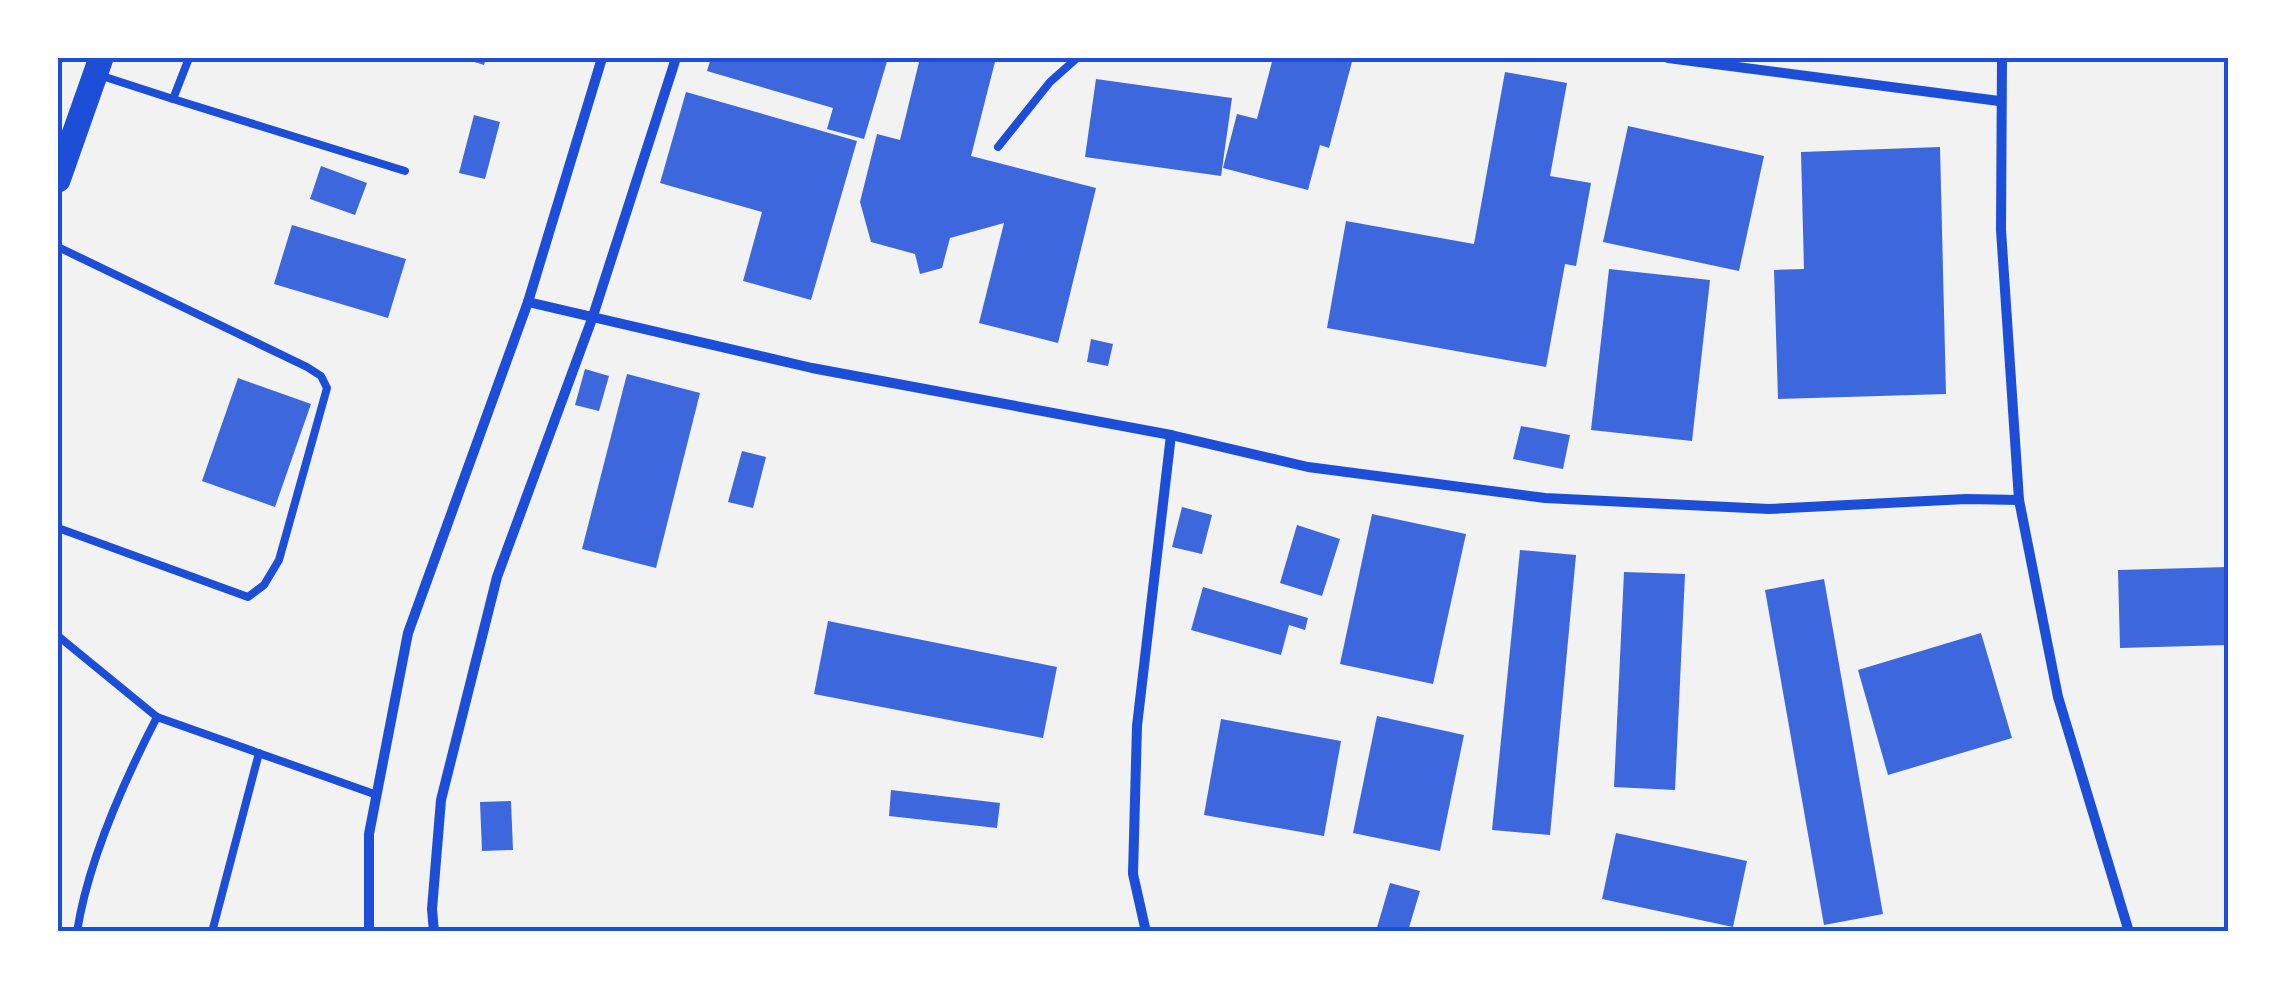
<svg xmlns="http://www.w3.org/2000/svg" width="2286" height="989" viewBox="0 0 2286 989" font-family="Ubuntu,sans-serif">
  <rect width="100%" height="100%" fill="#f2f2f2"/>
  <g fill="#3d67dc">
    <path d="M462 58H486L484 65Z"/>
    <path d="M711 58H888L864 139 827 129 833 108 707 71Z"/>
    <path d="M920 58H996L971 156 1096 188 1058 343 979 323 1004 223 950 238 942 268 920 274 915 254 871 242 860 202 877 134 900 140Z"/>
    <path d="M1273 58H1353L1329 148 1320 145 1308 190 1223 168 1237 114 1257 119Z"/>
    <path d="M1505 72 1567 83 1550 176 1591 183 1576 266 1565 264 1546 367 1327 328 1346 221 1474 244Z"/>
    <path d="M1096 79 1232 98 1221 176 1085 157Z"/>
    <path d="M686 92 857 141 811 300 743 281 762 212 660 183Z"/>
    <path d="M474 115 500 122 485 179 459 173Z"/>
    <path d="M1628 126 1764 156 1739 271 1603 242Z"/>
    <path d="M1940 147 1946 394 1778 399 1774 270 1804 269 1801 152Z"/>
    <path d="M321 166 367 183 355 215 310 199Z"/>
    <path d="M292 225 406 259 388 318 274 284Z"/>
    <path d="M1609 269 1710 280 1692 441 1591 430Z"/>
    <path d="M1091 339 1113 344 1108 366 1087 362Z"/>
    <path d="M585 369 609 376 599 411 575 405Z"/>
    <path d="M627 374 700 393 656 568 582 549Z"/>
    <path d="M238 378 311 404 275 507 202 481Z"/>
    <path d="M1521 426 1570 435 1563 469 1513 459Z"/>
    <path d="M742 451 766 457 753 508 728 502Z"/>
    <path d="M1182 507 1212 515 1202 554 1172 547Z"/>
    <path d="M1372 514 1466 534 1433 684 1340 664Z"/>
    <path d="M1297 525 1340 539 1322 596 1280 583Z"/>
    <path d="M1520 550 1576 555 1550 835 1492 830Z"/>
    <path d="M2228 567V645L2120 648 2118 570Z"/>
    <path d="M1624 572 1685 574 1675 790 1614 787Z"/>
    <path d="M1824 579 1883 914 1824 925 1765 590Z"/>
    <path d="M1203 587 1308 618 1305 630 1289 625 1281 655 1191 630Z"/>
    <path d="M828 621 1057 667 1043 738 814 694Z"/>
    <path d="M1981 633 2012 738 1888 775 1858 670Z"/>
    <path d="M1377 716 1464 735 1440 851 1353 833Z"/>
    <path d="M1221 719 1341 741 1324 836 1204 815Z"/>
    <path d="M891 790 1000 803 997 828 889 816Z"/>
    <path d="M511 801 513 850 482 851 480 802Z"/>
    <path d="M1616 833 1747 861 1733 927 1602 899Z"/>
    <path d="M1390 883 1420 891 1408 931H1376Z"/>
  </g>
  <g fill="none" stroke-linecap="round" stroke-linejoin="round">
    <g stroke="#1d4ed8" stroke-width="8">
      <path d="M99 75 173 99 189 58"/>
      <path d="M173 99 405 171"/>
      <path d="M998 147 1050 82 1077 58"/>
      <path d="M58 247 307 367 321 376 327 388 279 560 264 585 248 597 58 528"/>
      <path d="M58 636 157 717"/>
      <path d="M77 932C88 860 124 781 157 717L377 795"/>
      <path d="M212 932 259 753"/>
    </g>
    <g stroke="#1d4ed8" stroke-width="10">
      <path d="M1668 58 1999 101"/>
      <path d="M2002 58 2001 230 2019 500 2058 697 2129 932"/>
      <path d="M528 302 812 368 1171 435 1308 467 1545 498 1769 509 1966 499 2019 500"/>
      <path d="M369 932V834L408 633 528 302 602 58"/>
      <path d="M434 932 432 909 441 800 497 577 592 319 676 58"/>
      <path d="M1146 932 1133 874 1137 726 1171 435"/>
    </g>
    <path stroke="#1d4ed8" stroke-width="25" d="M58 180 101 58"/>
  </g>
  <rect width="2286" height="989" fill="none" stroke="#ffffff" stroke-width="120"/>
  <rect x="60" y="60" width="2166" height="869" fill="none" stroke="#1d4ed8" stroke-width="4"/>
</svg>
